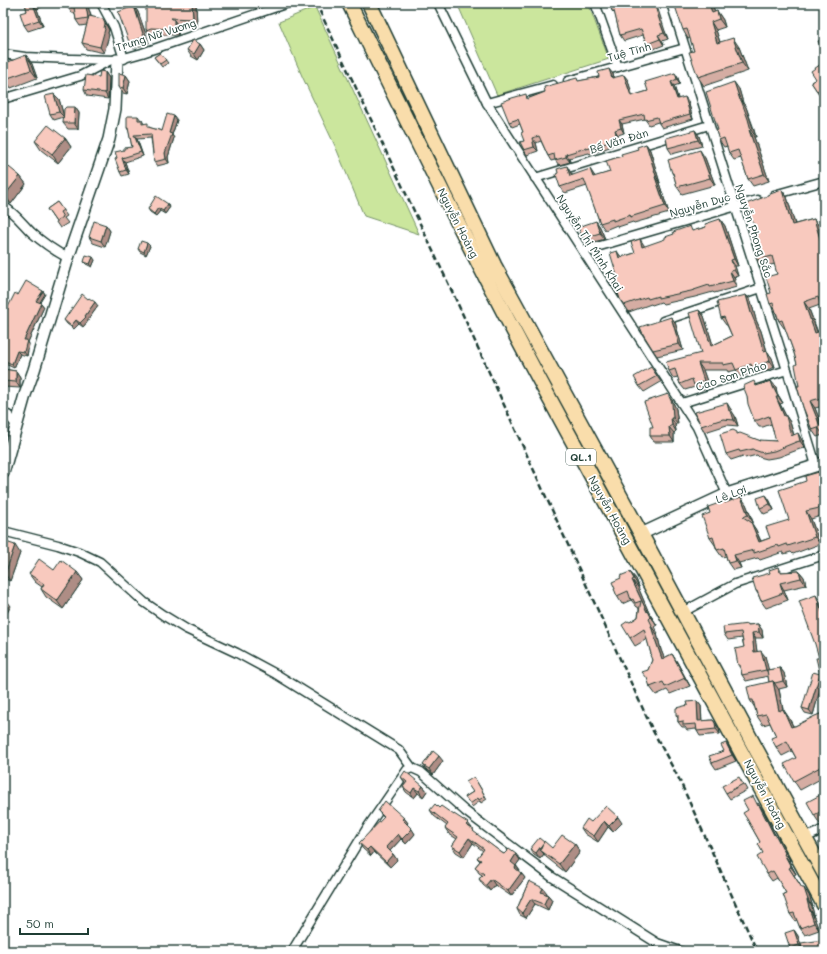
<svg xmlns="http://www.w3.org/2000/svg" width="827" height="954" viewBox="0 0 827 954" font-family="Mali,sans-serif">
  <rect width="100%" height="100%" fill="#fff"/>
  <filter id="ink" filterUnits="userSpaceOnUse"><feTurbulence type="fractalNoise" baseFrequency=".025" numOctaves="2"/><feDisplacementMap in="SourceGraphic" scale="8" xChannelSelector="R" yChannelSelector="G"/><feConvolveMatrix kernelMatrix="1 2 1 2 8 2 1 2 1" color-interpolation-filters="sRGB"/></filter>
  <g filter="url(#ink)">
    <g fill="#cbe69d" stroke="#759268">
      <path d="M457 3H588L609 59 497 95Z"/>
      <path d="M315 7 419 234 364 216 336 148 302 76 279 22Z"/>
    </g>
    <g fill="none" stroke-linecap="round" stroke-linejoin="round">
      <g stroke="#1f3d34" stroke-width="11">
        <g id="street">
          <path d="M101 3 114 27 124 59"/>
          <path d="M438 3 487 103 697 427 727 494"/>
          <path d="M595 3 618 67"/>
          <path d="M671 3 787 370 816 465"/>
          <path d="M3 54 25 57 71 59 117 60 142 53 288 3"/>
          <path d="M568 81 685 48"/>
          <path d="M3 99 80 76 109 61"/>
          <path d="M487 103 553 85"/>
          <path d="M535 178 709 125"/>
          <path d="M774 195 824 181"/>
          <path d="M3 206C15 213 22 223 31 232 42 242 55 251 68 258"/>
          <path d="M583 251 757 200"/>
          <path d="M663 321 761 288"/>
          <path d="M682 403 787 370"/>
          <path d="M3 415H8L16 425"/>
          <path d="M3 531 58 545 79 552 100 562 144 602 163 615 186 629 237 653 276 674 399 750 412 768"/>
          <path d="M683 612 735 584 824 555"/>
          <path d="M805 838 824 829"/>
          <path d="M292 951 367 828 407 770 412 768 421 772 465 811 552 877 657 943 680 951"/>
        </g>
      </g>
      <g stroke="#1f3d34" stroke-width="14">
        <g id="secondary">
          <path d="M3 473 25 395 34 370 68 258 109 139 115 109 117 60"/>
          <path d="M641 534 727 494 824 463"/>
        </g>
      </g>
      <g stroke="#1f3d34" stroke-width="17">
        <g id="highway">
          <path d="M349 3C413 133 477 264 546 392 638 563 732 734 824 905"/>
          <path d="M369 3 494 265 641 534 756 749 824 873"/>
        </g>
      </g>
      <use href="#street" stroke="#fff" stroke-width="8"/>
      <use href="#secondary" stroke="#fff" stroke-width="11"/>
      <use href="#highway" stroke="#f9ddab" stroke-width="14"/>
      <path stroke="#1f3d34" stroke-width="2.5" stroke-dasharray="6 3" stroke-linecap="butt" d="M316 3 457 302 653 731 679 779 757 951"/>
    </g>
    <g fill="#d5ada3" stroke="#1f3d34">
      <path d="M25 3H50L37 9 43 26 28 31 24 25 27 11Z"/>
      <path d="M67 3H88V4L89 10 90 12 91 16 107 25 109 30 108 33 109 35 104 53 86 49 82 43 87 25 80 26 76 20 75 13H72L68 8Z"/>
      <path d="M129 3H136L131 6Z"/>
      <path d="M196 3 197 26 177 25 179 27 178 35H156L150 37 146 30Z"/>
      <path d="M610 3 665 31 668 39 662 41 664 45 651 50 647 44 643 35 624 41 620 35 615 14 612 11Z"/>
      <path d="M712 3 715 12 717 11 723 20 725 27 716 30 720 42 739 47 748 71 704 86 698 77 694 51 690 38 688 39 683 30Z"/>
      <path d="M134 6 138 12 149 43 133 48 129 42Z"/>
      <path d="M200 44 204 50 198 60 191 56 187 50Z"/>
      <path d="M160 53 168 63 162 67 154 57Z"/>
      <path d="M26 55 32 64 37 78 11 88 5 79Z"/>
      <path d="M824 62V95L821 97 811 82 816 79Z"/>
      <path d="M105 72 109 78 108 99 87 96 84 90 99 77Z"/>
      <path d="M675 73 678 78 680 84 674 86 678 99 688 101 693 119 662 128 658 122 649 125 645 119 622 124 624 133 618 135 620 143 611 145 612 146 594 153 590 154 589 153 569 158 570 162 559 165 555 160 551 161 548 156 541 141 536 143 538 151 527 155 524 150V141L523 132 520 124 512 127 509 122 529 98 579 81 613 74 614 78 628 80 632 96 648 91Z"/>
      <path d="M126 75 130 81 127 94 123 93 119 87Z"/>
      <path d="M739 89 743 103 746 107 753 126 756 137H754L769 181 753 186 748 179 741 158 734 160 729 153 727 146 724 147 719 140 718 130Z"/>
      <path d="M59 99 64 117 54 120 50 114Z"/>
      <path d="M75 107 79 113 78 129H68L63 123Z"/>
      <path d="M138 116 141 120H142L144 124 151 128 162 131 177 120 172 135 174 138 168 157 169 163 157 166 154 162 151 138 137 139 143 156 125 162 129 174 122 176 120 172 117 158 124 150 132 147 129 131 127 128Z"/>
      <path d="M695 130 699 136 702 146 672 154 668 148Z"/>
      <path d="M65 138 71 147 58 163 41 150 35 141Z"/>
      <path d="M646 144 650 150 660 183H659L669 213 634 223 633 222 618 227 617 225 605 230 600 223 587 186 565 193 560 187 571 173 572 175H594L595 177 610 172 622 156 638 149Z"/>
      <path d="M705 158 715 185 682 194 677 187 674 176 672 173Z"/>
      <path d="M3 165 20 176 26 184 11 204 3 198Z"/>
      <path d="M782 190 787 197 795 224 814 219 819 226 824 244V310L820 305 809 309 818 332 824 330V406L815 408 822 425H824V436L823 435 817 437 812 430 799 386 797 364 794 353 785 328H784L779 321 775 311 770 304 771 293 777 274 775 264 762 267 757 260V250L759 244 757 233Z"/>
      <path d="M57 202 67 216 64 218 68 223 60 228 47 209Z"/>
      <path d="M170 207 165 214 160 211 156 216 150 212 148 209Z"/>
      <path d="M720 219 725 226 738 266H735L738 276 734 277 737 287 714 293 713 292 695 297 663 304 661 302 652 305 651 304 629 312 614 289 618 279 621 257 635 253 693 231 706 227Z"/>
      <path d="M596 221 600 227 605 239 587 244 583 238Z"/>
      <path d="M106 225 110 231 105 247 93 243 89 237Z"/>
      <path d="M150 246 146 255 140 252 138 249Z"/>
      <path d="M95 260 92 267 86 264 84 262Z"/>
      <path d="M43 291 45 294 40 302 41 303 44 307 28 342 29 344 27 356 20 354 14 368 3 363V334L6 327 3 325V317L18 295Z"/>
      <path d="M746 295 751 301 756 320 761 331 767 351 772 358 775 367 757 374 755 371 741 377 736 370 728 372 727 370H703L709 387 699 391 695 387 685 390 680 384 678 377 673 378 669 371 701 353 699 310 704 316 713 345 732 336 727 325H726L721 318Z"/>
      <path d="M88 299 98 306 88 320V321L83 327 79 324 74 329 67 324 64 320Z"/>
      <path d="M671 317 675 322 683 350 657 356 653 350Z"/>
      <path d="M3 369 16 371 20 377V388L3 387Z"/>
      <path d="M655 373 661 382 644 392 639 386Z"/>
      <path d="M757 386 776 387 777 393 783 403 780 404 786 416 790 422 794 435 802 440 805 448 800 449 779 457 767 459 759 457 757 455 745 458 743 456 731 460 726 454 738 434 761 441H776L771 424 763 427H759L754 420Z"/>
      <path d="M672 400 676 409 678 424H675L676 431 674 433V442H654L650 436 653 427Z"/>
      <path d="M731 409V411L735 416 738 426 727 425 705 432 701 426Z"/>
      <path d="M824 479V515L811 519 820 544 793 554 791 552 784 554 783 552 760 560 758 558 739 563 741 568 733 570 728 563 726 556 722 557 717 550 715 545 710 538V513L725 501 726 503 746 504 753 522 751 523 756 530 761 541 770 538 789 520Z"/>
      <path d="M766 495 770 501 774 510 764 514 760 508Z"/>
      <path d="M3 541 20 553 10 581 3 578Z"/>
      <path d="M778 567 782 572 799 571 804 577 806 585 784 590 788 600 766 608 761 601 758 594 756 591 770 573Z"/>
      <path d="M54 570 77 572 83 580 63 609 46 597 41 589 42 587 35 582 29 574Z"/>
      <path d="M630 572 636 579 639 587H638L649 613 657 625 654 627 658 633 657 634 661 650 664 658 672 654 677 662 690 686 670 694 667 690 656 695 650 687 648 670 652 660 651 654 647 639 635 646 630 638V622L638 617 639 609 638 607H637L631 600 622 604 617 596 615 589 621 578Z"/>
      <path d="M758 624 762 630 763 638H755L757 652 765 656 768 670 780 668 784 673 787 687 779 689 783 709 789 718 793 726H795L820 714 824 711V777L800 790 794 781 796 758 792 751 782 756 776 747V736L770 723 763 725 757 716 755 708 750 700 769 682 768 676 746 681 742 675 740 668 738 665 744 647 742 638 728 640 724 634 748 625Z"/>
      <path d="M820 674 823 679 813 715 805 713 802 708Z"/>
      <path d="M697 701 701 706 702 721 713 720 719 729 720 734 700 736 697 731 696 729 687 730 685 727H682L678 722V718L676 715 688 705Z"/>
      <path d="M730 749 736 761 716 769 712 763 724 751Z"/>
      <path d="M443 761 433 775 427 770 423 765Z"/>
      <path d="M401 777 423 786 427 791 423 797 418 793 414 798 406 792 403 787 405 783Z"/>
      <path d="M474 777 487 799 481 803 480 801 472 807 465 797 473 792Z"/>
      <path d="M743 783 747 790 730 799 726 793Z"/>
      <path d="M824 793V822L820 824 814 815Z"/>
      <path d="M758 803 764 812 775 835 780 841 790 860 789 861 796 874 794 875 802 888 809 895 813 907H812L814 915H813L819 930 805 935 800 928 797 920 795 921 790 914 786 893 777 878 772 881 767 874 763 853 760 842 751 826 747 819 748 810Z"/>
      <path d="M439 808 471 829 476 834 502 853 504 854 520 860 516 865 520 871V872L525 878 511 896 495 885 490 891 483 885 479 879 482 875 479 873 475 867 480 861 477 858 483 851 473 843 464 857 456 852 452 846 457 839 449 834 445 828 447 826 434 816 430 810Z"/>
      <path d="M378 811 404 818 408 823 407 824 415 834 406 844 401 839 390 851 393 854 397 860 390 867 374 852 371 856 363 849 359 843 384 818Z"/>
      <path d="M591 822 622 823 613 832 608 827 598 842 585 834 581 828Z"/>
      <path d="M575 844 580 852 565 872 546 857 544 854 540 859 534 855 530 849 552 848Z"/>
      <path d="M529 881 547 893V894L548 895 552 900 548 910 535 904 526 918 520 915 517 909Z"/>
      <path d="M794 930 798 936 801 945 824 941V951H792L790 948Z"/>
    </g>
    <g fill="#ae8d85" stroke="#1f3d34">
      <path d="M85 3H88V4L89 10 90 12 92 24 88 18Z"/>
      <path d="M192 3H196L197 26 193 19Z"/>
      <path d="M654 3H656L665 31 668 39 664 33 661 25Z"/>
      <path d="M709 3H712L717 19 712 13Z"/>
      <path d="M33 4 37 9 43 26 39 20Z"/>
      <path d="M134 6 138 12 149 43 144 37Z"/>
      <path d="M717 11 723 20 725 27 719 19Z"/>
      <path d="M103 19 109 30 108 33 109 35 104 53 100 47 104 28Z"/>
      <path d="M174 20 179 27 178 35 174 28Z"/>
      <path d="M711 22 716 30 723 52 717 43Z"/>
      <path d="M658 35 662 41 664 45 660 39Z"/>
      <path d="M733 38 739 47 748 71 742 63Z"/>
      <path d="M200 44 204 50 198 60 194 54Z"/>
      <path d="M26 55 32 64 37 78 31 70Z"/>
      <path d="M609 69 613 74 616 83 612 78Z"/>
      <path d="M105 72 109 78 108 99 105 93Z"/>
      <path d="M675 73 678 78 680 84 677 79Z"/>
      <path d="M126 75 130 81 127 94 123 88Z"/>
      <path d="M624 75 628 80 634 101 631 96Z"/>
      <path d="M671 82 674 86 680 104 677 99Z"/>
      <path d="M734 82 739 89 743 103 746 107 756 137 751 130 740 100Z"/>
      <path d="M54 94 59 99 64 117 59 112Z"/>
      <path d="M685 97 688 101 693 119 690 114Z"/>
      <path d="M75 107 79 113 78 129 74 123Z"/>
      <path d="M174 116 177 120 172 135 174 138 168 157 169 163 166 159 165 153 169 133Z"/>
      <path d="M619 120 622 124 624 133 621 128Z"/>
      <path d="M615 130 618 135 620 143 617 138Z"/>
      <path d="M695 130 699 136 702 146 698 140Z"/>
      <path d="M749 130 754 137 769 181 764 174Z"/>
      <path d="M134 135 137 139 143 156 141 152Z"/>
      <path d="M65 138 71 147 58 163 52 154Z"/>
      <path d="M532 138 536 143 538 151 534 147Z"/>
      <path d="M646 144 650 150 660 183 656 176Z"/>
      <path d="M700 150 705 158 715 185 710 178Z"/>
      <path d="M566 154 569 158 570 162 566 157Z"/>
      <path d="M122 158 125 162 129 174 126 170Z"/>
      <path d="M567 166 571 173 575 182 570 176Z"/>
      <path d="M590 169 594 175 597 184 593 177Z"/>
      <path d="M20 176 26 184 11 204 5 195Z"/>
      <path d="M655 177 659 183 669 213 665 206Z"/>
      <path d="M782 190 787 197 797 232 792 225Z"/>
      <path d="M168 204 170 207 165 214 163 211Z"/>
      <path d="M158 208 160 211 156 216 154 214Z"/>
      <path d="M720 219 725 226 738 266 734 259Z"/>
      <path d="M814 219 819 226 824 244V253Z"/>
      <path d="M596 221 600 227 605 239 600 233Z"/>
      <path d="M106 225 110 231 105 247 101 241Z"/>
      <path d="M640 239 644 245 647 253 642 247Z"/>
      <path d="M147 243 150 246 146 255 144 252Z"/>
      <path d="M617 251 621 257 619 258Z"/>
      <path d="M821 253 824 258V264Z"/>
      <path d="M93 257 95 260 92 267 90 264Z"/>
      <path d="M731 260 735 266 738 276 734 270Z"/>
      <path d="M730 271 734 277 737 287 733 281Z"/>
      <path d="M43 291 45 294 39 304 36 301Z"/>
      <path d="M746 295 751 301 756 320 761 331 769 359 764 352 751 313Z"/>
      <path d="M95 302 98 306 88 320V321L83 327 80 323Z"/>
      <path d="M804 302 809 309 820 340 815 333Z"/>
      <path d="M41 303 44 307 28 342 29 344 27 356 24 352V340Z"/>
      <path d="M699 310 704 316 715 352 711 346Z"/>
      <path d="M671 317 675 322 683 350 679 344Z"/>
      <path d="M76 320 79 324 74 329 71 326Z"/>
      <path d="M17 351 20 354 14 368 12 364Z"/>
      <path d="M767 351 772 358 775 367 770 361Z"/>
      <path d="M698 363 703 370 709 387 704 381Z"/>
      <path d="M16 371 20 377V388L16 382Z"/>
      <path d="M771 381 776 387 777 393 783 403 778 397 773 387Z"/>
      <path d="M668 394 672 400 676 409 678 424 673 418Z"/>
      <path d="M776 397 780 404 786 416 790 422 796 443 791 436 784 416Z"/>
      <path d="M810 401 815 408 824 431 820 426Z"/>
      <path d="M727 403 735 416 738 426 734 420 729 411Z"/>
      <path d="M671 418 675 424 676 431 672 425Z"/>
      <path d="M669 427 674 433V442L670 436Z"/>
      <path d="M798 433 802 440 805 448 800 441Z"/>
      <path d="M819 472 824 479V489Z"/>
      <path d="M766 495 770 501 774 510 770 504Z"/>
      <path d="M741 497 746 504 753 522 748 515Z"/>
      <path d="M806 511 811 519 820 544 815 537Z"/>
      <path d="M751 522 756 530 764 550 759 542Z"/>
      <path d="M15 545 20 553 10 581 5 574Z"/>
      <path d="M734 555 739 563 741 568 736 561Z"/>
      <path d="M799 571 804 577 806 585 801 578Z"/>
      <path d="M77 572 83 580 63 609 57 601Z"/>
      <path d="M630 572 636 579 639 587 634 579Z"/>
      <path d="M632 580 638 587 649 613 657 625 650 615 647 612Z"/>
      <path d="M780 583 784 590 788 600 783 593Z"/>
      <path d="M816 595 819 600 824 613V617Z"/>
      <path d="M5 598 11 606 3 620V603Z"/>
      <path d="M758 624 762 630 763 638 759 632Z"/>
      <path d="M651 626 657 634 661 650 668 667 662 659 656 642Z"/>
      <path d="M752 633 755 638 758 658 754 652Z"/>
      <path d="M761 651 765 656 770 675 766 670Z"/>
      <path d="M672 654 677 662 690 686 685 678Z"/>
      <path d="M780 668 784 673 787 687 783 681Z"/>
      <path d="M821 671 824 677 823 679 820 674Z"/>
      <path d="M820 674 823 679 813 715 809 710Z"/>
      <path d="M773 681 779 690 785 720 779 711Z"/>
      <path d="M697 701 701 706 702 727 698 721Z"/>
      <path d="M783 709 789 718 798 736 791 727Z"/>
      <path d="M713 720 719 729 720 734 716 729Z"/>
      <path d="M726 743 730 749 736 761 732 755Z"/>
      <path d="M439 756 443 761 433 775 429 769Z"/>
      <path d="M423 786 427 791 423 797 419 791Z"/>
      <path d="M414 788 418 793 414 798 411 793Z"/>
      <path d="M759 805 764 812 775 835 780 841 790 860 774 835Z"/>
      <path d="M618 817 622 823 613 832 609 826Z"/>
      <path d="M404 818 408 823 406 825 402 819Z"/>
      <path d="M604 821 608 827 598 842 594 836Z"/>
      <path d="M468 823 472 828 466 825Z"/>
      <path d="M412 829 415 834 406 844 402 839Z"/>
      <path d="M398 834 401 839 389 852 386 847Z"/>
      <path d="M469 838 473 843 464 857 460 851Z"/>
      <path d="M544 842 540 850 544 854 540 859 536 853Z"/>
      <path d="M575 844 580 852 565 872 559 864Z"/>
      <path d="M370 847 374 852 371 856 367 850Z"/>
      <path d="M393 854 397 860 390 867 386 862Z"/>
      <path d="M516 854 520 860 515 867 511 862Z"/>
      <path d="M784 854 789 861 796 874 791 867Z"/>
      <path d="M516 866 520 871 519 873 515 868Z"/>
      <path d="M789 868 806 895 804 888 809 895 813 907 808 900Z"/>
      <path d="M521 873 525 878 511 896 508 891Z"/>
      <path d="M491 879 495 885 490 891 486 885Z"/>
      <path d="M543 888 547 893 545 897 541 892Z"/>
      <path d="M548 895 552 900 548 910 544 904Z"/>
      <path d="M531 899 535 904 526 918 522 913Z"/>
      <path d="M807 900 812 907 814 915 809 908Z"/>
      <path d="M809 908 813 915 819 930 814 923Z"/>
      <path d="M794 930 798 936 803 951 799 945Z"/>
    </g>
    <g fill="#f8c9be" stroke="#1f3d34">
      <path d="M25 3H35L33 4 39 20 24 25 20 13 27 11Z"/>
      <path d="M67 3H85V6H86L88 18 76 20 74 7 68 8Z"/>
      <path d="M146 3H192L193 19 171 18 174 20V28L172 29 151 28 146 30Z"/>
      <path d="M610 3H654L661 25 664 33 658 35 660 39 647 44 641 29 620 35 614 11H612Z"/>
      <path d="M674 3H709L712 13 717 11 719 19 711 22 717 43 733 38 742 63 698 77 689 52 694 51 687 29 683 30Z"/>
      <path d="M134 6 144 37 129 42 118 12Z"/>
      <path d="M89 16 103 19 105 24 104 28 105 29 100 47 82 43Z"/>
      <path d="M824 39V62L821 54 823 53 818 41Z"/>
      <path d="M193 40 200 44 194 54 187 50Z"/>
      <path d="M160 53 166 60 160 64 154 57Z"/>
      <path d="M26 55 31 70 5 79 3 75V64Z"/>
      <path d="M824 62V87L817 91 811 82 816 79 811 71Z"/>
      <path d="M609 69 612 78 624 75 631 96 648 91 645 82 675 73 677 79 671 82 677 99 685 97 690 114 659 123 657 117 645 120 644 114 619 120 621 128 615 130 617 138 608 140 609 142 590 148 586 149V148L566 154V157L555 160 554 154 548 156 539 136 532 138 534 147 524 150 520 142 524 141 521 133 523 132 518 119 509 122 501 102 512 98 526 94 527 99 545 92 544 87 577 78 578 81 599 77 598 72Z"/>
      <path d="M100 71 105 72V93L84 90 86 75 99 77Z"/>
      <path d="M119 73 126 75 123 88 119 87Z"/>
      <path d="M734 82 740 100H741L748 119 751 130H749L764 174 748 179 738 150 729 153 724 138 719 140 716 131 718 130 706 92Z"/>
      <path d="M54 94 59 112 50 114 45 96Z"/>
      <path d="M66 107H75L74 123H63L64 109Z"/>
      <path d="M167 114 174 116 169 133 172 134 165 153 166 159 154 162 151 134 134 135 141 152 122 158 126 170 120 172 115 159 117 158 115 152 124 150V148L132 147 128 128H127V116H138V120H142V124L148 123V127L162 131Z"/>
      <path d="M48 125 65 138 52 154 35 141Z"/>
      <path d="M695 130 698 140 668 148 666 138Z"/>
      <path d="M646 144 656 176 655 177 665 206 630 217V215L613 221V219L600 223 584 179 560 187 557 178 556 174 558 173 557 169 567 166 570 176 590 169 593 177 610 172 606 161 622 156 621 154 638 149 637 147Z"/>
      <path d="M700 150 710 178 677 187 673 173H672L668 160Z"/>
      <path d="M4 163 20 176 5 195 3 194V165Z"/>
      <path d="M782 190 792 225 814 219 824 252 821 253 824 264V305L821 306 818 297 804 302 815 333 824 330V397L810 401 820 426 824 425V435L818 428 812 430 803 407 797 386H799L795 365 797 364 794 353 782 320 779 321 773 303 770 304 767 294 771 293 766 277 777 274 772 256 757 260 755 251 757 250 756 244H759L756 233H757L746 204 767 196V195Z"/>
      <path d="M156 196 168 204 163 211 158 208 154 214 148 209Z"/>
      <path d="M57 202 63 210 60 212 63 217 56 222 47 209Z"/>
      <path d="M720 219 734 259 731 260 734 270 730 271 733 281 710 287 709 285 691 291 658 298V296L648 299 647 297 624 305 620 299 618 293H617L614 289 611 281 618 279 610 253 617 251 619 258 635 253 631 242 640 239 642 247 665 239V237L674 234 673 232 690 226 692 231 706 227 705 224Z"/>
      <path d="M94 221 106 225 101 241 89 237Z"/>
      <path d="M596 221 600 233 583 238 578 227Z"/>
      <path d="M141 241 147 243 144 252 138 249Z"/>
      <path d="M86 255 93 257 90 264 84 262Z"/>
      <path d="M26 281 43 291 36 301 41 303 24 340H27L24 352 17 351 12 364 3 360V334L7 325 3 323V317L15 293 18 295Z"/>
      <path d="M82 294 88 299 89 298 95 302 85 316 86 317 80 323 76 320 71 326 64 320Z"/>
      <path d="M746 295 751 313 756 325 764 352 767 351 770 361 752 367 751 364 736 370 733 363 723 365V363H698L704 381 694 385 692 379 680 384 675 369 669 371 666 362 701 353 689 313 699 310 711 346 732 336 724 317 721 318 717 302Z"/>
      <path d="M671 317 679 344 653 350 643 334 640 327Z"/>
      <path d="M651 367 657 376 639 386 634 377Z"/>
      <path d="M3 369 16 371V382L3 381Z"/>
      <path d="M754 381 756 386 771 381 773 387 778 397H776L784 416H786L791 436 798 433 800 441 796 442 774 451 763 453 754 450 753 449 740 452 739 450 726 454 720 434 733 430 737 432V434L740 433 761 441 760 440 776 441 769 416 758 420H754L748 404 747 396 743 386Z"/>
      <path d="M668 394 672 403 673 418H671L672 425 669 427 670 436H650V427H653L644 402Z"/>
      <path d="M727 403 729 411H731L734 420 723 419 701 426 695 412Z"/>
      <path d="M819 472 824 489V507L806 511 815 537 788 546 787 544 779 547 778 545 754 553V550L734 555 736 561 728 563 724 548 717 550 713 537 710 538 702 516 710 513 708 507 725 501V503L741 497 748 515 743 517 751 522 759 542 770 538 766 527 789 520 779 490 806 481 805 476Z"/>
      <path d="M766 495 770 504 760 508 757 498Z"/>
      <path d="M3 541 15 545 5 574 3 573Z"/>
      <path d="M39 559 54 570 61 560 77 572 57 601 41 589 44 584 29 574Z"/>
      <path d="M778 567 780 572 799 571 801 578 780 583 783 593 761 601 757 591H756L752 578 770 573 769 570Z"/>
      <path d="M630 572 634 579 632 580 647 612 648 611 651 617 649 619 652 625 651 626 656 642 662 659 672 654 685 678 665 687 663 682 650 687 647 678 642 672 648 670 652 660 650 655 651 654 644 629 630 638 622 625 628 621 630 622 638 617 641 601 635 603 633 599 631 600 628 591 617 596 614 589H615L612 582 621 578 620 576Z"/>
      <path d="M816 595 824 617V679L821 671 820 674 816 658H819L815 644 799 601Z"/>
      <path d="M3 597 5 598 3 603Z"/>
      <path d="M748 624V625L758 624 759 632 752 633 754 652 761 651 766 670 742 675 740 665H738L735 649 744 647 741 632 724 634 723 627Z"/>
      <path d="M780 668 783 681 775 683 773 681 769 682 767 670Z"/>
      <path d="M813 672 820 674 809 710 802 708Z"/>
      <path d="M773 681 779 711 783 709 791 727 794 726H795L815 716 820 714 824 711V765L794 781 784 764 796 758 787 741 776 747 771 738 776 736 766 714 757 716 753 700H750L747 687Z"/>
      <path d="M697 701 698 721 713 720 715 723 716 729 697 731 696 724 683 725V721L678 722V715H676V708L688 705 687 702Z"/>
      <path d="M726 743 732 755 712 763 709 756 724 751 721 745Z"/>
      <path d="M433 751 439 756 429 769 423 765Z"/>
      <path d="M405 771 423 786 419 791 414 788 411 793 403 787 407 782 401 777Z"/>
      <path d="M474 777 485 796 479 800 478 798 470 804 465 797 473 792 466 782Z"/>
      <path d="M739 777 743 784 726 793 722 786Z"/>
      <path d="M824 793V810L814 815 807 802Z"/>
      <path d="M753 796 758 806 759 805 774 835 775 834 785 853 784 854 791 867 789 868 802 888H804L808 900H807L809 908 814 923 800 928 794 913 790 914 783 894 786 893 773 871 767 874 757 857 763 853 758 844 760 842 747 819 743 813 748 810 743 801Z"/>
      <path d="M385 801 404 818 402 819 412 829 402 839 398 834 386 847 393 854 386 862 370 847 367 850 359 843 384 817 378 811Z"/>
      <path d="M435 804 439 808 441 806 454 815V814L468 823 466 825 474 830 473 831 502 853 504 854 509 849 516 854 511 862 516 866 515 868 521 873 508 891 491 879 486 885 479 879 484 874 475 867 481 860 477 858 484 849 469 838 460 851 452 846 458 837 445 828 448 824 430 810Z"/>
      <path d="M606 806 618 817 609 826 604 821 594 836 581 828 587 819 591 822Z"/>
      <path d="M562 835 575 844 559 864 540 850 544 841 552 848Z"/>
      <path d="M539 838 544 842 536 853 530 849Z"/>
      <path d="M529 881 543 888 541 892 548 895 544 904 531 899 522 913 517 909Z"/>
      <path d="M794 930 799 945 790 948 785 933Z"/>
      <path d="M823 940 824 950 813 951H802L801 943Z"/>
    </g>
  </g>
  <g text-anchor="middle" stroke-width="3.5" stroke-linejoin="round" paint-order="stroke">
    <rect fill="#fff" stroke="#627771" stroke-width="1" x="566" y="449" width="30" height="16" rx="3"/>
    <g font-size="10" font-weight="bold" fill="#1f3d34">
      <text x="581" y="461">QL.1</text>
    </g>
    <g font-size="11" fill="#1f3d34" stroke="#fff">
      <text transform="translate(156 35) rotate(-18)" y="4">Trưng Nữ Vương</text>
      <text transform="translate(629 52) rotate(-16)" y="4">Tuệ Tĩnh</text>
      <text transform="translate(619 141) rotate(-17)" y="4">Bế Văn Đàn</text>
      <text transform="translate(700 205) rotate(-16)" y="4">Nguyễn Dục</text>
      <text transform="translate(458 223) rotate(63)" y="4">Nguyễn Hoàng</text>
      <text transform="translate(754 231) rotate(72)" y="4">Nguyễn Phong Sắc</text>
      <text transform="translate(590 243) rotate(57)" y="4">Nguyễn Thị Minh Khai</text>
      <text transform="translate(731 376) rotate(-18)" y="4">Cao Sơn Pháo</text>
      <text transform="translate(731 494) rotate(-21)" y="4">Lê Lợi</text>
      <text transform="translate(610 510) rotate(61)" y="4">Nguyễn Hoàng</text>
      <text transform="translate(765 794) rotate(62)" y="4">Nguyễn Hoàng</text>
    </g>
  </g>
  <rect width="827" height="954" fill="none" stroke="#fff" stroke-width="16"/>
  <rect x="8" y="8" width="811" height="938" fill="none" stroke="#1f3d34" stroke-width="1.5" filter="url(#ink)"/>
  <path d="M20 928v6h68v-6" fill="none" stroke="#1f3d34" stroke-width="2"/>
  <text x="26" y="928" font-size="12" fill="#1f3d34" stroke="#ffffff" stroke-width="3" paint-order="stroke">50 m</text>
</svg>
